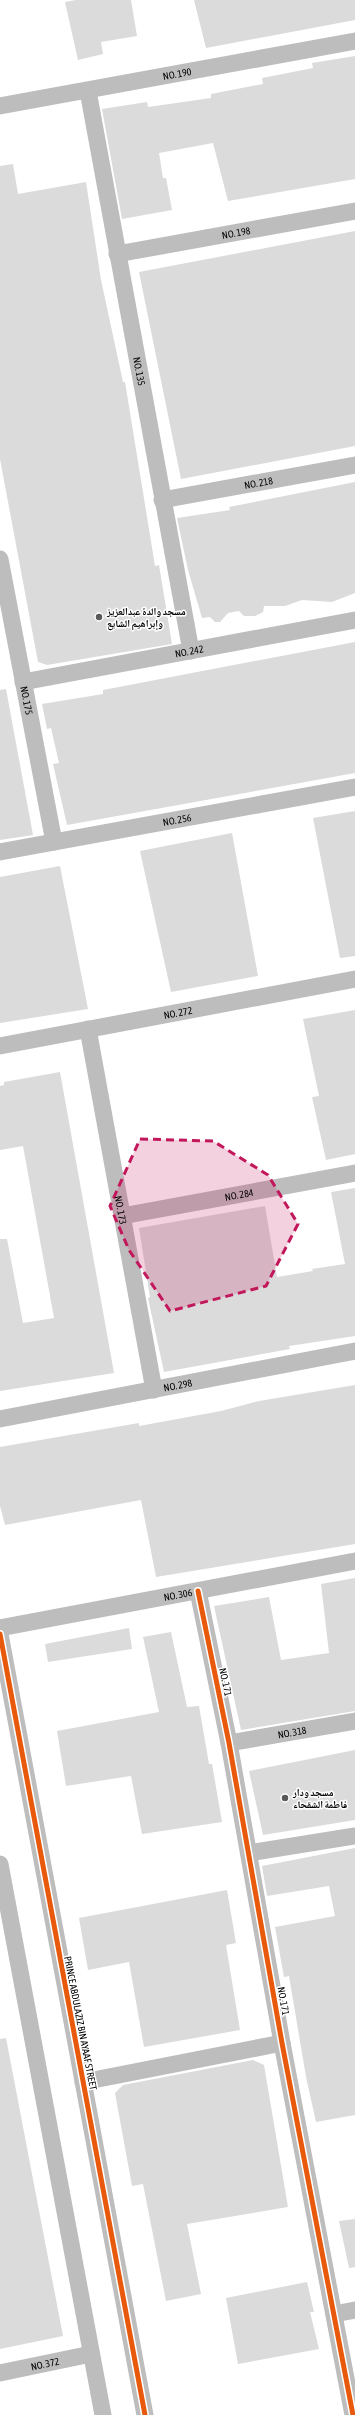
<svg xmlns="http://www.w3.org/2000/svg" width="355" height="2415" viewBox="0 0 355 2415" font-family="'Asap Condensed','Noto Naskh Arabic',sans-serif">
  <rect width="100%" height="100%" fill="#fff"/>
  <g fill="#dbdbdb">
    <path d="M76 0H131L137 36 101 42 103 54 78 60 65 2Z"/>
    <path d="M194 0H355V20L206 48Z"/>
    <path d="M355 56V179L228 201 213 143 159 153 163 178H166L172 210 122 219 102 109 147 102 148 107 211 98V94L263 84 262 78 313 68 312 63Z"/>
    <path d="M13 164 18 194 86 182 101 280 123 382H125L155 566 159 565 172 644 47 665 38 662 0 459V166Z"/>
    <path d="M355 231V446L181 479 139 272Z"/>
    <path d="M355 482V593L332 602 302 600 285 606H264L263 612 255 616H244L239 611 228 613 220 622H215L210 617 202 618 188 570 177 518 230 510 229 507Z"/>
    <path d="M355 642V773L67 825 53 764 59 763 51 728 47 729 42 704 103 694V690Z"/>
    <path d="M6 689 33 835 0 840V690Z"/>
    <path d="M355 811V956L340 958 313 818Z"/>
    <path d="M232 833 258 976 171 992 140 851Z"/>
    <path d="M60 866 88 1009 0 1023V877Z"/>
    <path d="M355 1010V1154L326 1160 312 1097 319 1096 303 1019Z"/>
    <path d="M60 1072 114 1373 0 1391V1239H7L23 1323 54 1318 23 1146 0 1150V1086L4 1085V1082Z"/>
    <path d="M355 1188V1336L289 1346 290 1349 164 1372 148 1298 150 1297 139 1228 265 1206 277 1277 313 1271 312 1269 345 1264 331 1192Z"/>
    <path d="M355 1385V1544L156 1577 141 1500 5 1525 0 1506V1447L139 1423V1426L221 1411 259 1401Z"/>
    <path d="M355 1578V1711L241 1730 214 1606 269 1597 281 1660 329 1653 321 1584Z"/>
    <path d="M129 1628 132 1649 48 1662 45 1644Z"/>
    <path d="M171 1632 187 1707 199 1706 209 1764H212L222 1822 142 1834 131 1776 66 1786 57 1731 159 1712 143 1637Z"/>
    <path d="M355 1750V1820L263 1835 249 1771Z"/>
    <path d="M355 1848V2115L316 2122 306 2077 289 1976 284 1977 275 1927 335 1916 329 1886 267 1896 262 1866Z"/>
    <path d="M227 1890 236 1943 226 1945 240 2030 144 2047 129 1962 88 1970 79 1918Z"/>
    <path d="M6 2038 63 2336 0 2349V2039Z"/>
    <path d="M253 2060 264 2065 288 2207 187 2224 201 2294 166 2301 143 2184 132 2186 115 2093 123 2085Z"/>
    <path d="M355 2219V2267L349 2268 339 2221Z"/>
    <path d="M307 2282 314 2312H310L319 2349 238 2364 226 2298Z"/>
  </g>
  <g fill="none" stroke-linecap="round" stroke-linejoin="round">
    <g stroke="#bdbdbd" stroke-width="17">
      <path id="s1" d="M88 91 191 651"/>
      <path id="s2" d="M0 106 355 41"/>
      <path id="s3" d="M117 254 355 211"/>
      <path id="s4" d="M162 500 355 465"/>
      <path id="s5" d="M0 559 54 842"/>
      <path id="s6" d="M23 682 355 620"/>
      <path id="s7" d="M0 852 355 787"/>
      <path id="s8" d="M88 1029 154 1390"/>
      <path id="s9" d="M0 1046 355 979"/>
      <path id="s10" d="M122 1216 355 1173"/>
      <path id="s11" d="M0 1419 355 1351"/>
      <path d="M198 1591 229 1743 282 2043 353 2415"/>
      <path id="s12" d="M0 1628 355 1561"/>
      <path d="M0 1634 145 2415"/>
      <path id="s13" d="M229 1743 355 1721"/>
      <path d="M249 1853 355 1836"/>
      <path d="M0 1864 103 2415"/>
      <path d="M83 2082 282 2043"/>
      <path d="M334 2314 355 2310"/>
      <path id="s14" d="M0 2373 91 2354"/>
    </g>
    <g stroke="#fff" stroke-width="8">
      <g id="cycleway">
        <path d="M198 1591 229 1743 282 2043 353 2415"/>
        <path d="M0 1634 145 2415"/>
      </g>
    </g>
    <use href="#cycleway" stroke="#e8590c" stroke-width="5"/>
  </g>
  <path fill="#c2185b" fill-opacity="0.2" stroke="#c2185b" stroke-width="3" stroke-dasharray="8 5" stroke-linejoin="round" d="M140 1139 213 1141 268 1175 298 1224 266 1286 170 1311 129 1250 110 1206Z"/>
  <g fill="#595959" stroke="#fff" stroke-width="1.5">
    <circle cx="99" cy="617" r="4"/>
    <circle cx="285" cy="1798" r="4"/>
  </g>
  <g text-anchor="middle" stroke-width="3" stroke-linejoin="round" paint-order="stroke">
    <g font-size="10" fill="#000" stroke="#fff">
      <text dy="4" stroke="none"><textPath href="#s2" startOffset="180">NO. 190</textPath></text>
      <text dy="4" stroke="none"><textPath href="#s3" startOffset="121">NO. 198</textPath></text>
      <text dy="4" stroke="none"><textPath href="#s1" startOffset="285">NO. 135</textPath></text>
      <text dy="4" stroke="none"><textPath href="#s4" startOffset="98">NO. 218</textPath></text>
      <text dy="4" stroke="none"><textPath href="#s6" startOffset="169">NO. 242</textPath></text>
      <text dy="4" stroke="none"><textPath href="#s5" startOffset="144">NO. 175</textPath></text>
      <text dy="4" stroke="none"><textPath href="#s7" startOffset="180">NO. 256</textPath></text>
      <text dy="4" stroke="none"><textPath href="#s9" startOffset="181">NO. 272</textPath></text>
      <text dy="4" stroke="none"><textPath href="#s10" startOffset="119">NO. 284</textPath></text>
      <text dy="4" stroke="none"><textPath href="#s8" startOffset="184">NO. 173</textPath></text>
      <text dy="4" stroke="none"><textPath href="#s11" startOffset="181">NO. 298</textPath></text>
      <text dy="4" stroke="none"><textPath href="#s12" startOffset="181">NO. 306</textPath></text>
      <text transform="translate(226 1682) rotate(78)" y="4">NO. 171</text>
      <text dy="4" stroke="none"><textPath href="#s13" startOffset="64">NO. 318</textPath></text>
      <text transform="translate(284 2001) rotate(80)" y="4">NO. 171</text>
      <text transform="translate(81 2023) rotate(79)" y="4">PRINCE ABDULAZIZ BIN AYAAF STREET</text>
      <text dy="4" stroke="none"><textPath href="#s14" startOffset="46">NO. 372</textPath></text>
    </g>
    <g font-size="10" font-weight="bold" fill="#000" stroke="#fff" text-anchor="start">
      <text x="107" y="615">مسجد والدة عبدالعزيز<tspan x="107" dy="12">وإبراهيم الشايع</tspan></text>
      <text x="293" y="1796">مسجد ودار<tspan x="293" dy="12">فاطمة الشقحاء</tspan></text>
    </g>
  </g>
</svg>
